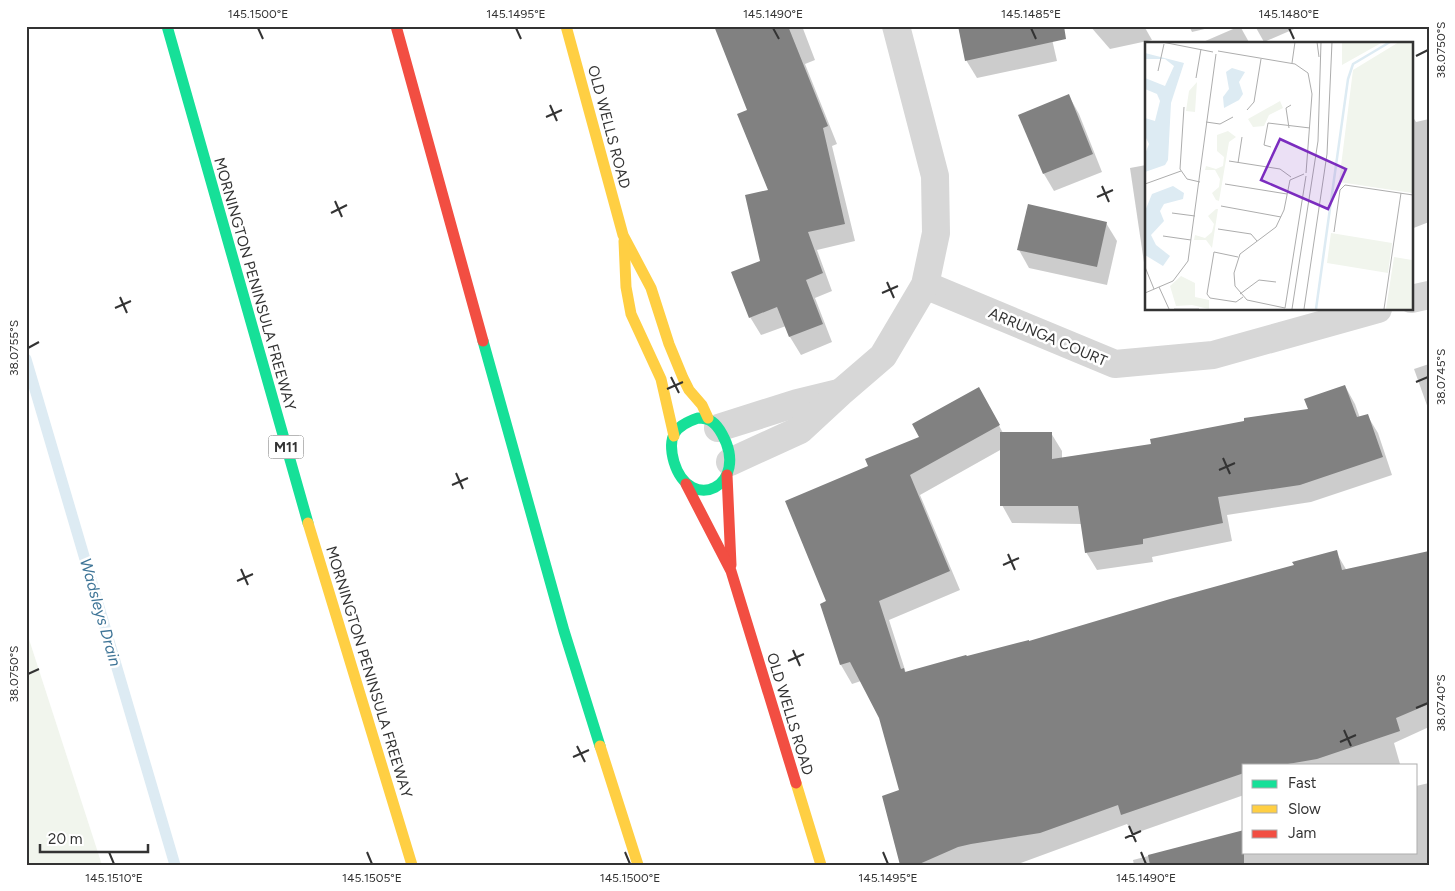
<svg xmlns="http://www.w3.org/2000/svg" width="1455" height="891" viewBox="0 0 1455 891" font-family="Figtree,sans-serif">
  <rect width="100%" height="100%" fill="#fff"/>
  <path fill="#f1f5ed" d="M26 630 102 865H26Z"/>
  <g fill="#0003">
    <path d="M725 26H802L815 60 805 64 837 144 832 146 855 241 817 250 832 291 815 298 832 342 801 355 790 337 786 326 761 335 750 317 761 262 770 191Z"/>
    <path d="M1049 26 1057 61 977 78 966 60Z"/>
    <path d="M1090 26H1144L1152 40 1110 49Z"/>
    <path d="M1189 26H1217L1192 32Z"/>
    <path d="M1240 26 1250 44H1203V42Z"/>
    <path d="M1255 26H1301L1264 42Z"/>
    <path d="M1069 96 1079 114 1102 172 1054 191 1044 174Z"/>
    <path d="M1411 114 1416 122 1429 119V222L1411 229Z"/>
    <path d="M1146 165V276L1130 168Z"/>
    <path d="M1106 223 1117 241 1107 285 1029 268 1019 250Z"/>
    <path d="M1429 364V411L1414 369Z"/>
    <path d="M1345 386 1355 404 1360 418 1367 415 1378 433 1392 475 1311 502 1227 515 1232 541 1152 557 1153 562 1097 570 1086 552 1082 524 1012 523 1002 505V449L920 495 960 590 889 620 906 673 1029 642 1296 566 1336 552 1347 571 1429 553V727L1394 743 1400 764 1394 765H1244V795L1133 834 1127 824 1015 865H901V791L880 717 861 681 852 684 841 665 828 602 870 467 989 407 1003 433H1051L1062 451V458L1153 445 1309 410Z"/>
    <path d="M1429 783V865H1134L1133 860 1244 831V852H1416V786Z"/>
  </g>
  <g fill="none" stroke-linecap="round" stroke-linejoin="round">
    <path stroke="#ddebf3" stroke-width="11" d="M26 359 175 865"/>
  </g>
  <g fill="#818181">
    <path d="M714 26H788L828 126 823 128 845 224 808 232 823 273 806 280 823 324 789 337 777 307 749 318 731 272 760 261 745 195 768 190 737 114 747 110Z"/>
    <path d="M958 26H1064L1066 39 965 61Z"/>
    <path d="M1069 94 1093 154 1043 174 1018 115Z"/>
    <path d="M1028 204 1107 222 1097 267 1017 250Z"/>
    <path d="M1345 385 1357 417 1368 414 1383 457 1300 485 1218 497 1223 523 1143 539V544L1085 553 1078 506H1000V432H1052V459L1151 444 1150 439 1244 421V418L1308 409 1304 399Z"/>
    <path d="M979 387 1000 425 910 475 950 571 879 601 901 669 904 668 905 672 966 655 967 656 1029 640V641L1170 599 1294 565 1292 562 1337 550 1342 570 1429 551V704L1396 718 1400 731 1317 759 1282 765H1244V773L1121 815 1118 805 1040 833 971 844 958 847 917 865H900L882 796 899 790 879 718 850 662 840 665 820 604 826 601 785 501 868 466 865 459 919 437 912 424Z"/>
    <path d="M1244 830V865H1150L1148 855Z"/>
  </g>
  <g fill="none" stroke-linecap="round" stroke-linejoin="round">
    <g stroke="#d7d7d7" stroke-width="28">
      <path d="M925 285 1115 364 1213 355 1378 309"/>
      <path d="M1411 299 1429 295"/>
      <path d="M718 428 797 403 838 393"/>
      <path d="M730 462 800 430 840 393 883 356 925 285 936 233 935 176 896 26"/>
    </g>
    <g stroke="#16e098" stroke-width="11">
      <path d="M167 26 308 523"/>
      <path d="M483 341 564 631 600 746"/>
      <path d="M698 418C710 418 716 423 722 434 751 486 690 515 674 462 667 437 674 426 698 418Z"/>
    </g>
    <g stroke="#ffcf43" stroke-width="11">
      <path d="M566 26 623 235 651 288 669 344 683 378 689 390 702 405 708 418"/>
      <path d="M624 241 626 287 631 314 661 379 674 436"/>
      <path d="M308 523 412 865"/>
      <path d="M600 746 638 865"/>
      <path d="M796 783 821 865"/>
    </g>
    <g stroke="#f24e42" stroke-width="11">
      <path d="M396 26 483 341"/>
      <path d="M727 475 731 565"/>
      <path d="M686 484 731 571 796 783"/>
    </g>
  </g>
  <path fill="none" stroke="#333" stroke-width="2" d="M258 28 263 39M516 28 521 39M773 28 779 39M1031 28 1036 39M1289 28 1294 39M1416 56 1428 50M550 105 557 121M546 117 562 110M1102 186 1109 202M1097 197 1113 190M335 201 342 217M331 213 347 205M887 282 894 298M882 293 898 286M120 297 127 313M115 308 131 301M28 348 39 342M671 377 679 393M1416 382 1428 377M667 389 683 382M1223 458 1230 474M1219 470 1235 463M456 473 463 489M452 485 468 478M1008 554 1015 570M1003 565 1019 558M241 569 248 585M237 581 253 574M793 650 800 666M788 661 804 654M28 674 39 669M1416 708 1428 703M1344 730 1351 746M1340 742 1356 735M577 746 585 762M573 757 589 750M1129 826 1136 842M1125 838 1141 831M109 852 114 864M367 852 372 864M625 852 630 864M883 852 888 864M1141 852 1146 864"/>
  <g text-anchor="middle" stroke-width="5" stroke-linejoin="round" paint-order="stroke">
    <rect fill="#fff" stroke="#707070" stroke-width="1" x="268.5" y="435.5" width="35" height="23" rx="4"/>
    <g font-size="14" font-weight="bold" fill="#333">
      <text x="286" y="452">M11</text>
    </g>
    <g font-size="15" fill="#333" stroke="#fff">
      <text transform="translate(609 127) rotate(75)" y="5">OLD WELLS ROAD</text>
      <text transform="translate(255 284) rotate(74)" y="5">MORNINGTON PENINSULA FREEWAY</text>
      <text transform="translate(1048 337) rotate(23)" y="5">ARRUNGA COURT</text>
      <text transform="translate(369 672) rotate(73)" y="5">MORNINGTON PENINSULA FREEWAY</text>
      <text transform="translate(790 714) rotate(73)" y="5">OLD WELLS ROAD</text>
    </g>
    <g font-size="16" font-style="italic" fill="#3f7597" stroke="#fff">
      <text transform="translate(101 612) rotate(74)" y="6">Wadsleys Drain</text>
    </g>
  </g>
  <g transform="translate(1145 42)">
    <rect width="268" height="268" fill="#fff"/>
    <path d="M197 0H238L197 23ZM254 0H267V151L194 140 208 28ZM52 40 50 70 41 69 44 49ZM135 59 138 66 124 73 119 84 108 85 103 77ZM83 89 91 95 84 100 74 159 71 158 67 151 74 145 75 137 70 128H60L61 124 71 127 78 124 79 115 72 109V93ZM71 167H73L67 206 61 198H49L50 193 60 196 67 190 69 182 63 174ZM186 191 247 201 243 231 182 221ZM249 215 267 218V267H241ZM36 234 50 241V255L64 258V267L47 263 31 264 25 244Z" fill="#f1f5ed"/>
    <path d="M0 11 39 21 26 61 23 118 20 123 0 130V112L4 102 0 94V76L10 79 15 59 12 52 0 47V36L20 44 29 24 20 17H0ZM87 26 100 30 94 40 98 52 94 58 79 66 78 55 84 47 81 30ZM28 144 39 151 38 157 19 162 15 169 19 179 6 193 11 203 25 214 18 224 0 213V169L7 152Z" fill="#ddebf3"/>
    <path fill="none" stroke="#ddebf3" stroke-width="2.5" d="M171 267 203 37 208 22 245 0"/>
    <path fill="none" stroke="#adadad" stroke-width="1" d="M17 0 68 10M172 0 174 15M73 9 150 22 163 31 167 52 161 131M147 21 150 0M13 29 19 2M51 36 56 7M39 65 35 127 42 137 55 140M102 68 109 60 116 17M61 80 75 82 88 75M144 86 141 66 146 63M126 105 119 103 123 81 165 86M84 119 135 127 146 135M93 121 97 95M0 142 36 129M80 142 142 152M76 164 136 175M27 171 50 174M73 187 106 192 112 199M189 190 195 148 200 143 268 153M18 194 46 198M93 215 69 210 62 252 65 256 91 260 98 255M0 225 9 247M14 245 24 267M0 251 28 239 43 219 71 12M95 252 114 238 131 240M140 266 102 258 90 244 89 231 95 212 131 185 139 168 145 138 159 132M140 266 161 134M29 267H54M147 267 173 99 176 0M159 267 182 112 187 0M239 267 256 151"/>
    <path fill="#7b2cbf" fill-opacity="0.15" stroke="#7b2cbf" stroke-width="2.5" d="M135 97 201 127 183 167 116 138Z"/>
    <rect width="268" height="268" fill="none" stroke="#333" stroke-width="2.5"/>
  </g>
  <rect width="1455" height="891" fill="none" stroke="#ffffff" stroke-width="55"/>
  <rect x="1242" y="764" width="175" height="90" fill="#ffffff" stroke="#adadad"/>
  <rect x="1252" y="780" width="25" height="8" fill="#16e098" stroke="#adadad"/>
  <text x="1288" y="788" font-size="15" fill="#333333">Fast</text>
  <rect x="1252" y="805" width="25" height="8" fill="#ffcf43" stroke="#adadad"/>
  <text x="1288" y="814" font-size="15" fill="#333333">Slow</text>
  <rect x="1252" y="830" width="25" height="8" fill="#f24e42" stroke="#adadad"/>
  <text x="1288" y="838" font-size="15" fill="#333333">Jam</text>
  <path d="M40 844v8h108v-8" fill="none" stroke="#333333" stroke-width="2.5"/>
  <text x="48" y="844" font-size="15" fill="#333333" stroke="#ffffff" stroke-width="4" paint-order="stroke">20 m</text>
  <rect x="28" y="28" width="1400" height="836" fill="none" stroke="#333" stroke-width="2"/>
  <g font-size="12" text-anchor="middle" fill="#333">
    <text x="258" y="18">145.1500°E</text>
    <text x="516" y="18">145.1495°E</text>
    <text x="773" y="18">145.1490°E</text>
    <text x="1031" y="18">145.1485°E</text>
    <text x="1289" y="18">145.1480°E</text>
    <text transform="translate(1441 50) rotate(-90)" y="4">38.0750°S</text>
    <text transform="translate(14 348) rotate(-90)" y="4">38.0755°S</text>
    <text transform="translate(1441 377) rotate(-90)" y="4">38.0745°S</text>
    <text transform="translate(14 674) rotate(-90)" y="4">38.0750°S</text>
    <text transform="translate(1441 703) rotate(-90)" y="4">38.0740°S</text>
    <text x="114" y="882">145.1510°E</text>
    <text x="372" y="882">145.1505°E</text>
    <text x="630" y="882">145.1500°E</text>
    <text x="888" y="882">145.1495°E</text>
    <text x="1146" y="882">145.1490°E</text>
  </g>
</svg>
